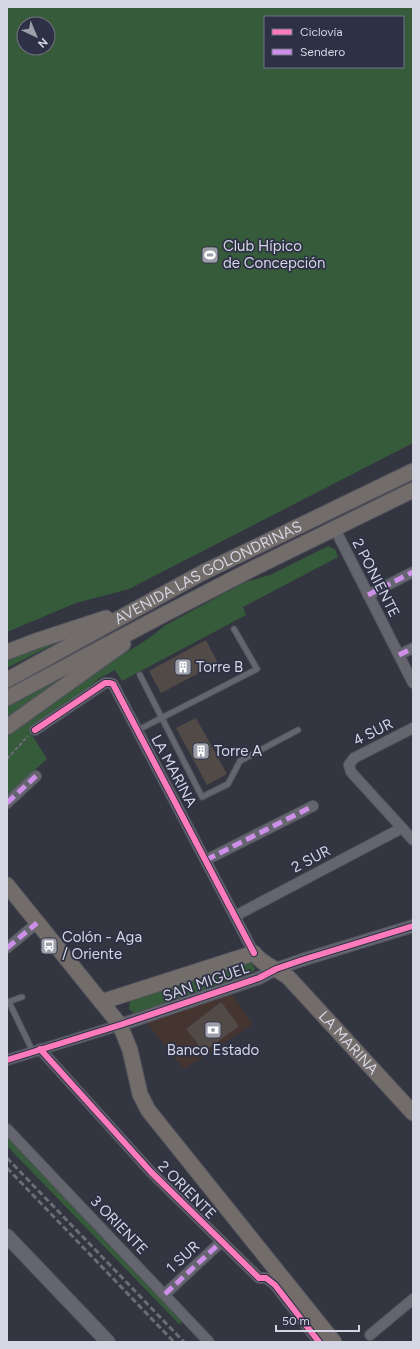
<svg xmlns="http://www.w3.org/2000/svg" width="420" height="1349" viewBox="0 0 420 1349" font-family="Figtree,sans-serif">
  <rect width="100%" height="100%" fill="#333540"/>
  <path fill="#453530" d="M230 992 253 1024 184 1069 147 1023 152 1017Z"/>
  <g fill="#365b3a" fill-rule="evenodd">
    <path d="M7 7H413V443L129 589 76 603 7 632ZM265 17H403V67H265ZM24 24H48V48H24Z"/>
    <path d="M328 546 335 549 338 557 243 607 246 615 122 681 115 670 98 679 92 685 29 730 47 759 7 796V737C43 711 78 685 114 660 131 649 149 640 164 626L245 582 270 575Z"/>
    <path d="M62 640 7 668V659Z"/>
    <path d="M78 669 7 721V707Z"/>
    <path d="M246 962H251L255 969 252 973 247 977 134 1013 129 1009 130 999Z"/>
    <path d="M7 1135 184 1321 179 1324 7 1146Z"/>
  </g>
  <g fill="#524a46">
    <path d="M206 640 218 663 161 693 149 671Z"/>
    <path d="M196 718 227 774 207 785 176 728Z"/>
    <path d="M221 1002 239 1026 198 1056 192 1049 198 1044 186 1029Z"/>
  </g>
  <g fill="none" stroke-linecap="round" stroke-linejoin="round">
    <g stroke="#51525c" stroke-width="7">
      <g id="service">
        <path d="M140 675 202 797 228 784 240 761 298 730"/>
        <path d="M138 730 257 669 234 629"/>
        <path d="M8 1002 22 997"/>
        <path d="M9 1002 33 1052"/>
      </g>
    </g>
    <g stroke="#51525c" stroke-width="12">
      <g id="minor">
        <path d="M335 529 413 683"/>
        <path d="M368 595 413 572"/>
        <path d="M399 655 413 648"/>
        <path d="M413 728 354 758 349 765 351 772 413 840"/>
        <path d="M35 730 105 683H110L113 684 254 953"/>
        <path d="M7 803 36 776"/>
        <path d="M206 860 313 806"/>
        <path d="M235 916 402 828"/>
        <path d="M7 948 37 923"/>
        <path d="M40 1049 151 1172 259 1278H266L275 1285 319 1342"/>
        <path d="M7 1060 120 1025"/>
        <path d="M7 1129 209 1342"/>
        <path d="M165 1294 221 1242"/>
        <path d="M370 1335 413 1299"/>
      </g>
    </g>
    <g stroke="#51525c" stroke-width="14">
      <path id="tertiary" d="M120 1025 259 978 276 969 302 960 413 926"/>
    </g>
    <g stroke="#51525c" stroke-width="16">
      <path id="secondary" d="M7 1236 108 1342"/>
    </g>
    <g stroke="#51525c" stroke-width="17">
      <g id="primary">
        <path d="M7 652 36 641 106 618"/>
        <path id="s1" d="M7 680 202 573 413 471"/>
        <path d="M7 698 161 616 252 569 413 490"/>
        <path d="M7 727 123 644"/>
        <path d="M7 885 120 1025 130 1050 140 1094 148 1110 334 1342"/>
        <path id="s2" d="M101 1002 254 953C263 966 278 968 289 978L413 1113"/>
      </g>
    </g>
    <path stroke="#6c6d75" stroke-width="2" stroke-dasharray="4 2" stroke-linecap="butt" d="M7 759 28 736"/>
    <use href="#service" stroke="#64656e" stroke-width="5"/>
    <use href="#minor" stroke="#64656e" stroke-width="10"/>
    <use href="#tertiary" stroke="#64656e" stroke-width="12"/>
    <use href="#secondary" stroke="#64656e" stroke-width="14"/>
    <use href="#primary" stroke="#726c6a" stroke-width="15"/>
    <g stroke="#6b6c76" stroke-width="3" stroke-dasharray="6 3" stroke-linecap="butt">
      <path d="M7 1158 184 1342"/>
      <path d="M7 1168 174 1342"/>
    </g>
    <g stroke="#ce8fe9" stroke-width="5" stroke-dasharray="10 5" stroke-linecap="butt">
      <path d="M368 595 413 572"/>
      <path d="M399 655 413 648"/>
      <path d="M7 803 36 776"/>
      <path d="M206 860 313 806"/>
      <path d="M7 948 37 923"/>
      <path d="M165 1294 221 1242"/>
    </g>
    <g stroke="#2e3145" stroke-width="8">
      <g id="cycleway">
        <path d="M35 730 105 683H110L113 684 254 953"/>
        <path d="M40 1049 151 1172 259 1278H266L275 1285 319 1342"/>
        <path d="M7 1060 120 1025 259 978 276 969 302 960 413 926"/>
      </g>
    </g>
    <use href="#cycleway" stroke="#fd7abc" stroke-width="6"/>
  </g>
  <defs>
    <g id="stadium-square" transform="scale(0.9)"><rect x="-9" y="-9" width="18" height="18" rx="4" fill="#9c9eaa" stroke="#2e3145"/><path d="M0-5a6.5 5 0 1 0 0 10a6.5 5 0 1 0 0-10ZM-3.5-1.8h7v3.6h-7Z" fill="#fff"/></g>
    <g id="building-square" transform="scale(0.9)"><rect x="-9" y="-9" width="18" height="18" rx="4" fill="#9c9eaa" stroke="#2e3145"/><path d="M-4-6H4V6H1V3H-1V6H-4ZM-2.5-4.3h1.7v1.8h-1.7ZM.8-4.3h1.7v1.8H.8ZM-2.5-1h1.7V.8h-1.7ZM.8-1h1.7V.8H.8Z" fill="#fff"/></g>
    <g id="bus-square" transform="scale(0.9)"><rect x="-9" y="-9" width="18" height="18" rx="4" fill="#9c9eaa" stroke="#2e3145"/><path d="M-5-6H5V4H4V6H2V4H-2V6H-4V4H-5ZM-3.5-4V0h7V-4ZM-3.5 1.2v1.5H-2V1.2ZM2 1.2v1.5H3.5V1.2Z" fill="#fff"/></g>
    <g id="bank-square" transform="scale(0.9)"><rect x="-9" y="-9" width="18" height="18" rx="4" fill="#9c9eaa" stroke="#2e3145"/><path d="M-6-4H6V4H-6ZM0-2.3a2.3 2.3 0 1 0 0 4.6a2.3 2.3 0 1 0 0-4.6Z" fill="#fff"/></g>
  </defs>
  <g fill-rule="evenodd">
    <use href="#stadium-square" x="210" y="255"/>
    <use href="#building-square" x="183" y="667"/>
    <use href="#building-square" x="201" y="751"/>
    <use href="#bus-square" x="49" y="946"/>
    <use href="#bank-square" x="213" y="1030"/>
  </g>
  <g text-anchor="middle" stroke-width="3.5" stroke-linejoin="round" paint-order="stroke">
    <g font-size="15" fill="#d4d6e3" stroke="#2e3145" text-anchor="start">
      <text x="223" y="251">Club Hípico<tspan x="223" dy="17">de Concepción</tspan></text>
      <text x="196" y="672">Torre B</text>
      <text x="214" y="756">Torre A</text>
      <text x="62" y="942">Colón - Aga<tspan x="62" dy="17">/ Oriente</tspan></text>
      <text x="213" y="1055" text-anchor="middle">Banco Estado</text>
    </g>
    <g font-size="15" fill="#d4d6e3" stroke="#2e3145">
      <text dy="5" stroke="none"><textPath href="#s1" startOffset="228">AVENIDA LAS GOLONDRINAS</textPath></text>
      <text transform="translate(376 578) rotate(63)" y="5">2 PONIENTE</text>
      <text transform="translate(373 732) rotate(-27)" y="5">4 SUR</text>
      <text transform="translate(174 771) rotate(62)" y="5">LA MARINA</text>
      <text transform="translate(311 859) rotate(-28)" y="5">2 SUR</text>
      <text transform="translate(206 982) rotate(-19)" y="5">SAN MIGUEL</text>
      <text dy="5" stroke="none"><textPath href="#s2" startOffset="292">LA MARINA</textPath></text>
      <text transform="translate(187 1190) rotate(45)" y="5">2 ORIENTE</text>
      <text transform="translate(119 1225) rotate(46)" y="5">3 ORIENTE</text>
      <text transform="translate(183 1257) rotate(-43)" y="5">1 SUR</text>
    </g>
  </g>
  <rect width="420" height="1349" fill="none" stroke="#d4d6e3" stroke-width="16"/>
  <rect x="264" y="16" width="140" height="52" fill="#2e3145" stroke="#707384"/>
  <rect x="272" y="29" width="20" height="6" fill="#fd7abc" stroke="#707384"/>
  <text x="300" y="36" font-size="12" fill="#d4d6e3">Ciclovía</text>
  <rect x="272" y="49" width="20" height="6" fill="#ce8fe9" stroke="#707384"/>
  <text x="300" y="56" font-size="12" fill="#d4d6e3">Sendero</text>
  <g transform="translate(36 36) rotate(136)"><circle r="19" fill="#2e3145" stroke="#707384"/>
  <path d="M0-3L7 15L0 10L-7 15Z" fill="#9c9eaa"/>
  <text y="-6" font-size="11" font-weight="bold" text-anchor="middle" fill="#d4d6e3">N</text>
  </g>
  <path d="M276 1325v6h83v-6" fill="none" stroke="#d4d6e3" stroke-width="2"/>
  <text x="282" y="1325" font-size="12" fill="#d4d6e3" stroke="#2e3145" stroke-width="3" paint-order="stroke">50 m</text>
</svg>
